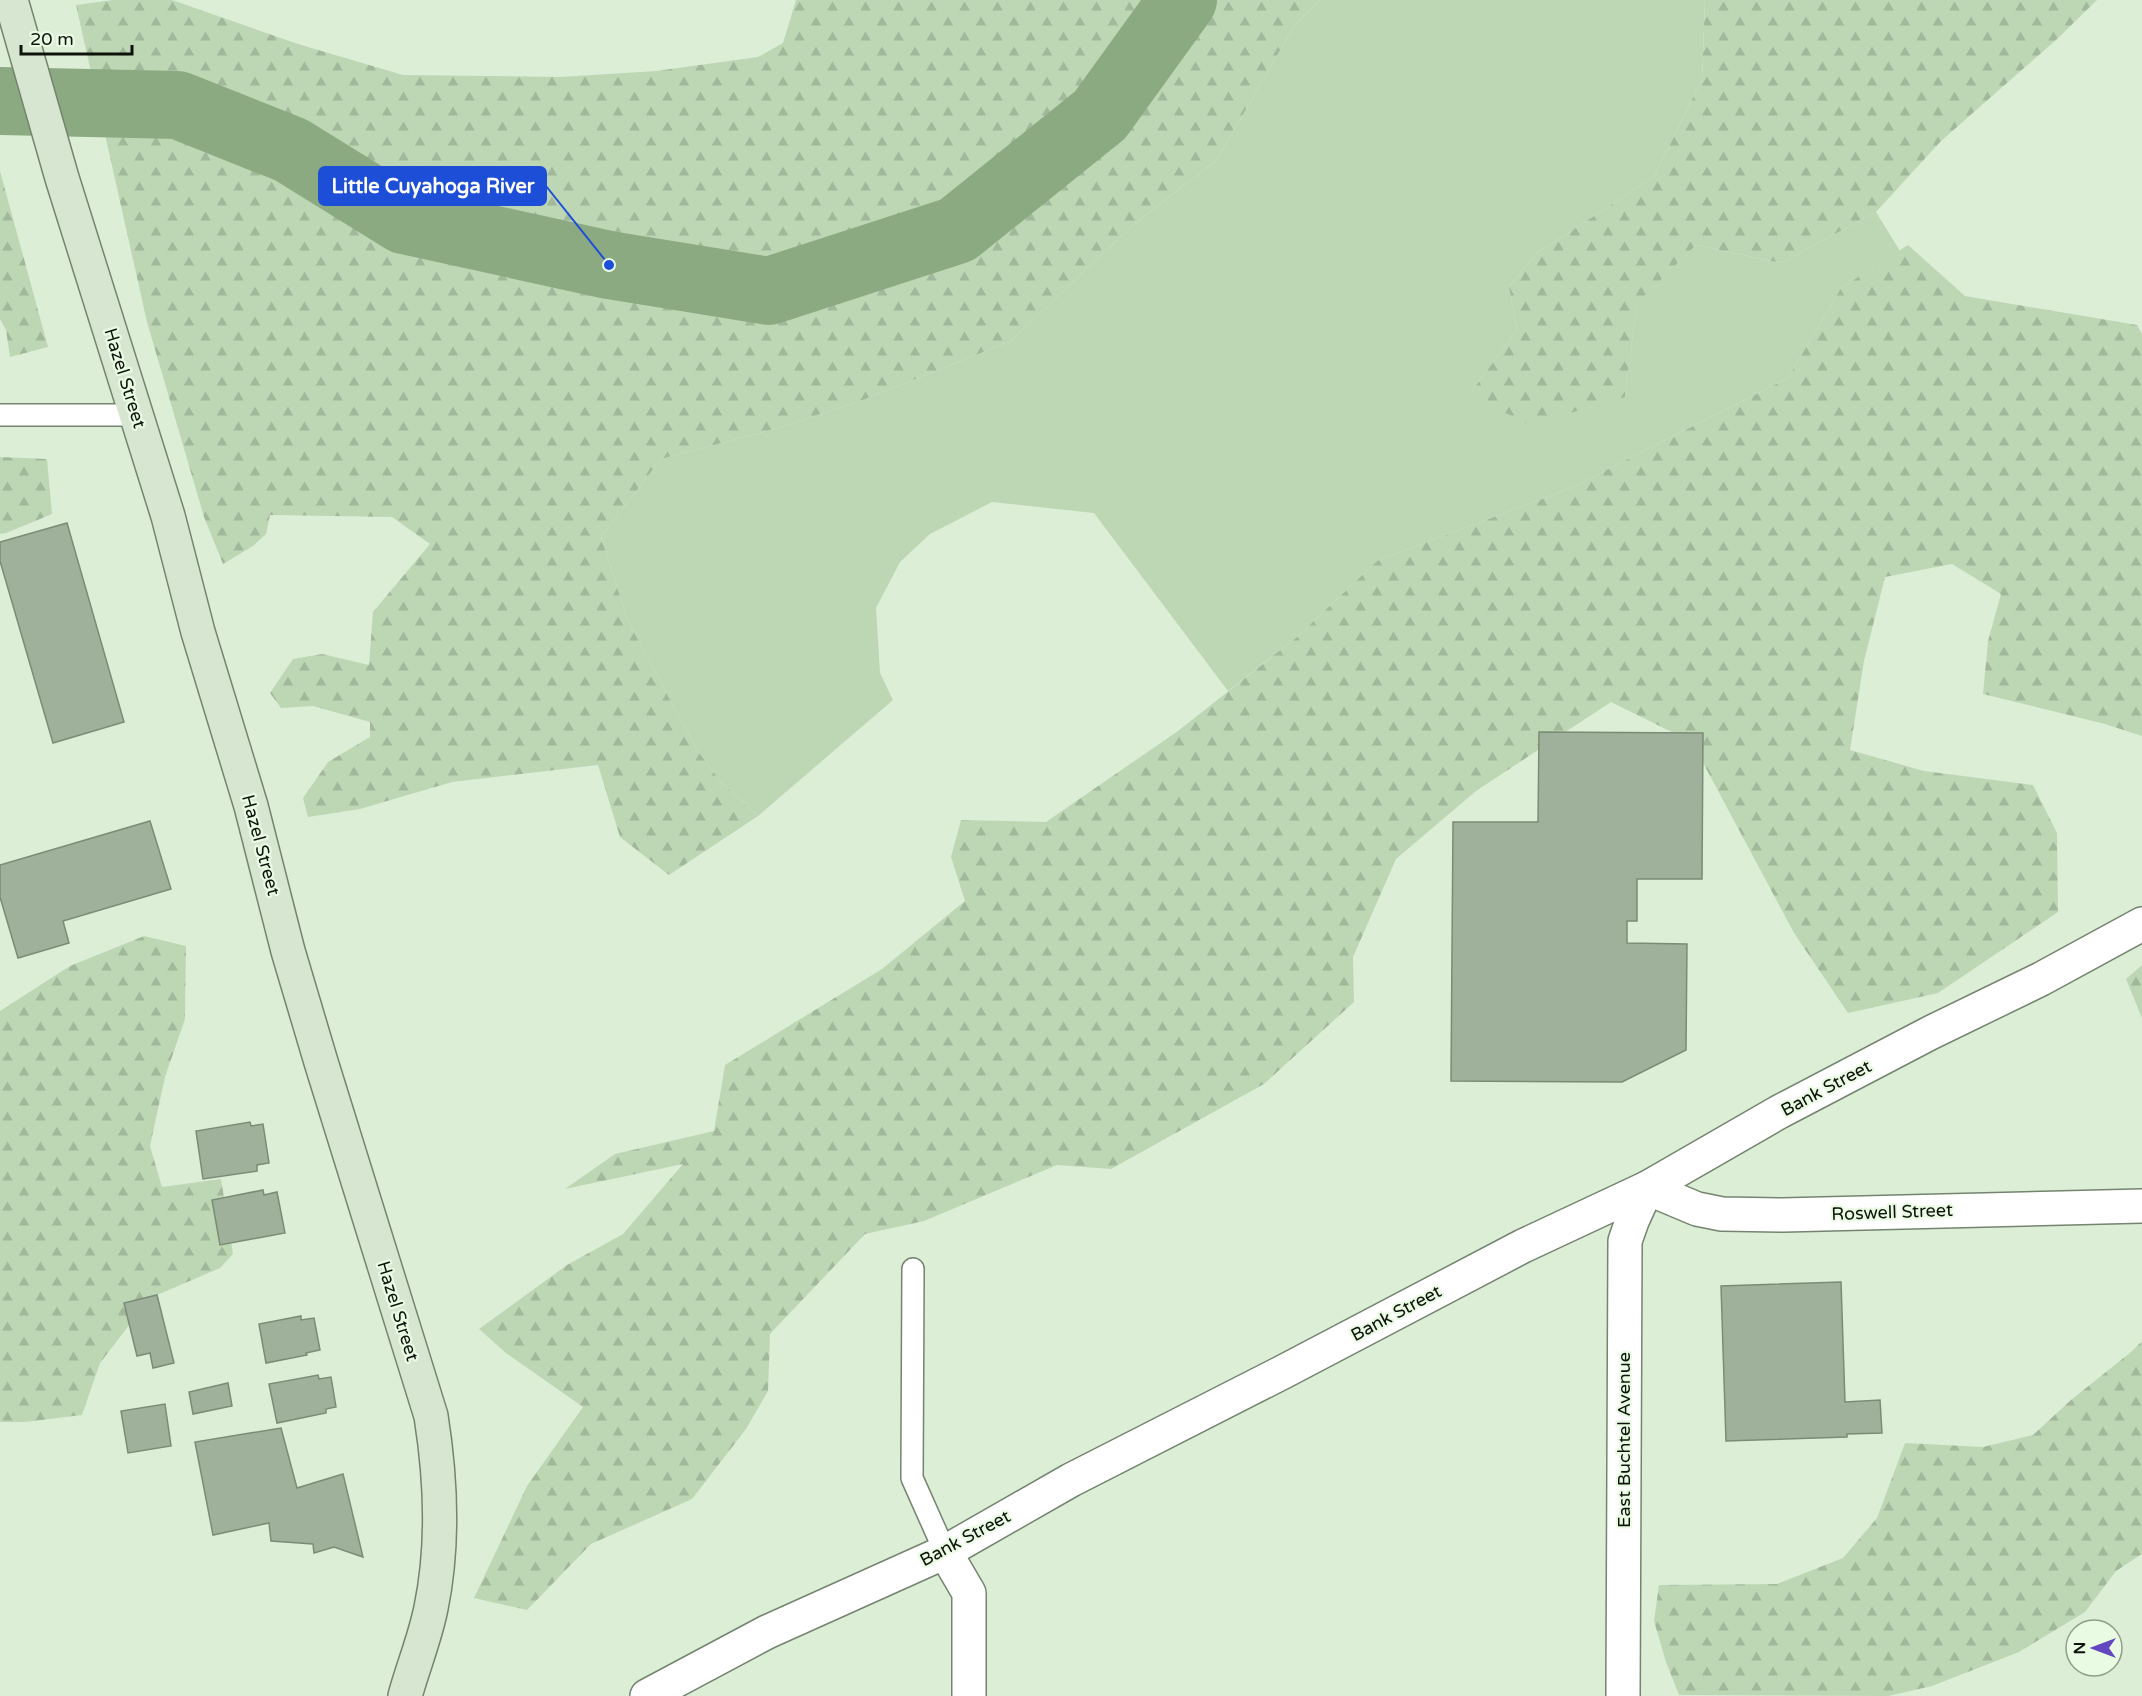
<svg xmlns="http://www.w3.org/2000/svg" width="2142" height="1696" viewBox="0 0 2142 1696" font-family="'Varela Round',sans-serif">
  <defs>
    <pattern id="forest-firs" width="22" height="20" patternUnits="userSpaceOnUse" patternTransform="scale(1.5)"><rect width="22" height="20" fill="#bdd7b5"/><path d="M5 1l3.5 6h-7zM16 11l3.5 6h-7z" fill="#a1b89a"/></pattern>
  </defs>
  <rect width="100%" height="100%" fill="#dceed6"/>
  <path fill="#bdd7b5" d="M1319 0H1703L1705 2 1702 79 1654 177 1537 253 1509 287 1517 330 1469 395 1625 397 1637 302 1696 245 1781 263 1876 212 1900 251 1841 288 1788 378 1571 488 1377 561 1297 637 1228 691 1094 513 992 502 930 534 900 562 876 608 880 673 893 700 758 816 721 782 697 750 628 621 601 537 661 459 778 428 863 400 1011 341 1134 224 1216 161 1296 23Z"/>
  <g fill="url(#forest-firs)">
    <path d="M113 0H172L298 44 403 75 560 77 656 71 758 57 783 43 796 0H1319L1296 23 1216 161 1134 224 1011 341 863 400 778 428 661 459 601 537 628 621 697 750 721 782 758 816 669 875 620 837 598 765 452 782 360 809 308 817 303 798 328 762 370 737V722L313 706 281 708 270 693 293 659 322 654 369 665 373 612 430 544 392 517 270 515 266 534 253 546 223 564 204 517 147 322 76 5Z"/>
    <path d="M1703 0H2097L2056 40 1941 141 1876 212 1781 263 1696 245 1637 303 1625 397 1530 425 1469 395 1517 330 1509 287 1537 253 1654 177 1702 79 1705 2Z"/>
    <path d="M0 171 48 347 10 357 6 330 0 319Z"/>
    <path d="M1908 245 1965 296 2137 325 2142 334V736L2105 724 1983 694 1988 641 2001 594 1952 564 1885 577 1864 661 1850 750 1924 771 2033 785 2057 833 2058 912 1938 993 1848 1013 1794 933 1692 742 1611 702 1476 791 1396 859 1353 957 1354 1002 1264 1084 1111 1169 1057 1165 924 1221 865 1234 770 1334 768 1391 746 1429 692 1499 591 1544 527 1610 474 1598 527 1486 583 1407 506 1353 479 1329 567 1265 623 1234 683 1164 565 1189 615 1154 714 1131 725 1065 882 969 965 901 951 857 961 820 1046 822 1178 731 1297 637 1377 561 1571 488 1788 378 1841 288Z"/>
    <path d="M0 457 47 459 52 514 6 533 0 534Z"/>
    <path d="M144 936 186 946 185 1019 165 1077 150 1146 162 1187 221 1179 233 1254 220 1268 150 1298 100 1363 82 1415 25 1422H0V1011L70 966Z"/>
    <path d="M2142 965V1018L2126 979Z"/>
    <path d="M2142 1341V1554L2116 1571 2085 1612 2019 1652 1932 1686 1888 1696 1679 1695 1666 1662 1654 1621 1659 1585 1777 1584 1843 1558 1877 1518 1905 1443 1983 1447 2033 1435 2071 1400 2131 1352Z"/>
  </g>
  <g fill="none" stroke-linecap="round" stroke-linejoin="round">
    <path stroke="#8baa82" stroke-width="68" d="M0 101 178 105 291 150 404 220 609 265 769 291 957 230 1100 115 1183 0"/>
  </g>
  <g fill="#a0b19b" stroke="#7b8c76" stroke-width="1.5">
    <path d="M67 523 124 722 53 743 0 561V542Z"/>
    <path d="M1539 732 1703 733 1702 879H1637V921H1627V943L1687 944 1686 1050 1622 1082 1451 1081 1453 822H1538Z"/>
    <path d="M150 821 171 889 63 921 69 943 18 958 0 897V865Z"/>
    <path d="M250 1122 251 1126 263 1124 269 1163 257 1165V1171L203 1179 196 1131Z"/>
    <path d="M263 1190 264 1195 277 1192 285 1233 220 1245 212 1200Z"/>
    <path d="M1841 1282 1845 1402 1880 1400 1882 1433 1847 1434V1437L1726 1441 1721 1286Z"/>
    <path d="M157 1295 174 1363 153 1368 150 1353 137 1356 124 1303Z"/>
    <path d="M301 1316V1320L314 1318 320 1350 306 1353 307 1355 266 1363 259 1324Z"/>
    <path d="M318 1375 319 1379 331 1377 336 1407 326 1409V1413L277 1423 269 1384Z"/>
    <path d="M228 1383 232 1406 193 1414 189 1392Z"/>
    <path d="M165 1404 171 1446 128 1453 121 1411Z"/>
    <path d="M281 1428 297 1488 343 1474 363 1557 334 1547 314 1553 313 1544 271 1541 269 1523 213 1535 195 1442Z"/>
  </g>
  <g fill="none" stroke-linecap="round" stroke-linejoin="round">
    <g stroke="#74846f" stroke-width="24">
      <g id="lane">
        <path d="M0 415H136"/>
        <path d="M913 1269 912 1478 945 1552"/>
      </g>
    </g>
    <g stroke="#74846f" stroke-width="36">
      <g id="street">
        <path d="M945 1552 969 1593V1696"/>
        <path d="M647 1696 767 1632 945 1552 1071 1480 1283 1372 1523 1246 1647 1188 1779 1112 1930 1033 2041 979 2142 924"/>
        <path d="M1623 1696 1625 1241 1632 1221 1647 1188 1697 1209 1722 1214 1783 1215 2142 1206"/>
      </g>
    </g>
    <g stroke="#74846f" stroke-width="36">
      <path id="secondary" d="M11 0 62 178 168 516 198 632 251 806 288 951 321 1062 431 1416C441 1479 444 1545 431 1608 425 1638 413 1667 405 1696"/>
    </g>
    <use href="#lane" stroke="#fff" stroke-width="21"/>
    <use href="#street" stroke="#fff" stroke-width="33"/>
    <use href="#secondary" stroke="#d6e6d1" stroke-width="33"/>
  </g>
  <g text-anchor="middle" stroke-width="4.5" stroke-linejoin="round" paint-order="stroke">
    <g font-size="18" fill="#0d130b" stroke="#e9fbe3">
      <text transform="translate(125 378) rotate(73)" y="6">Hazel Street</text>
      <text transform="translate(261 845) rotate(75)" y="6">Hazel Street</text>
      <text transform="translate(1826 1088) rotate(-28)" y="6">Bank Street</text>
      <text transform="translate(1892 1212) rotate(-2)" y="6">Roswell Street</text>
      <text transform="translate(398 1311) rotate(73)" y="6">Hazel Street</text>
      <text transform="translate(1396 1313) rotate(-28)" y="6">Bank Street</text>
      <text transform="translate(1624 1440) rotate(-90)" y="6">East Buchtel Avenue</text>
      <text transform="translate(965 1538) rotate(-28)" y="6">Bank Street</text>
    </g>
  </g>
  <path fill="none" stroke="#1d4ed8" stroke-width="2" d="M609 265L546 186"/>
  <circle fill="#1d4ed8" stroke="#e9fbe3" stroke-width="2" cx="609" cy="265" r="6"/>
  <rect fill="#1d4ed8" stroke="#1d4ed8" stroke-width="2" x="319" y="167" width="227" height="38" rx="6"/>
  <g font-size="20" text-anchor="middle" font-weight="bold" fill="#fff">
    <text x="433" y="193">Little Cuyahoga River</text>
  </g>
  <g transform="translate(2094 1648) rotate(270)"><circle r="28" fill="#e9fbe3" stroke="#919e8d" stroke-width="1.5"/>
  <path d="M0-4.5L10 22L0 15L-10 22Z" fill="#6247c0"/>
  <text y="-9" font-size="16" font-weight="bold" text-anchor="middle" fill="#0d130b">N</text>
  </g>
  <path d="M21 45v9h111v-9" fill="none" stroke="#0d130b" stroke-width="3"/>
  <text x="30" y="45" font-size="18" fill="#0d130b" stroke="#e9fbe3" stroke-width="4.5" paint-order="stroke">20 m</text>
</svg>
